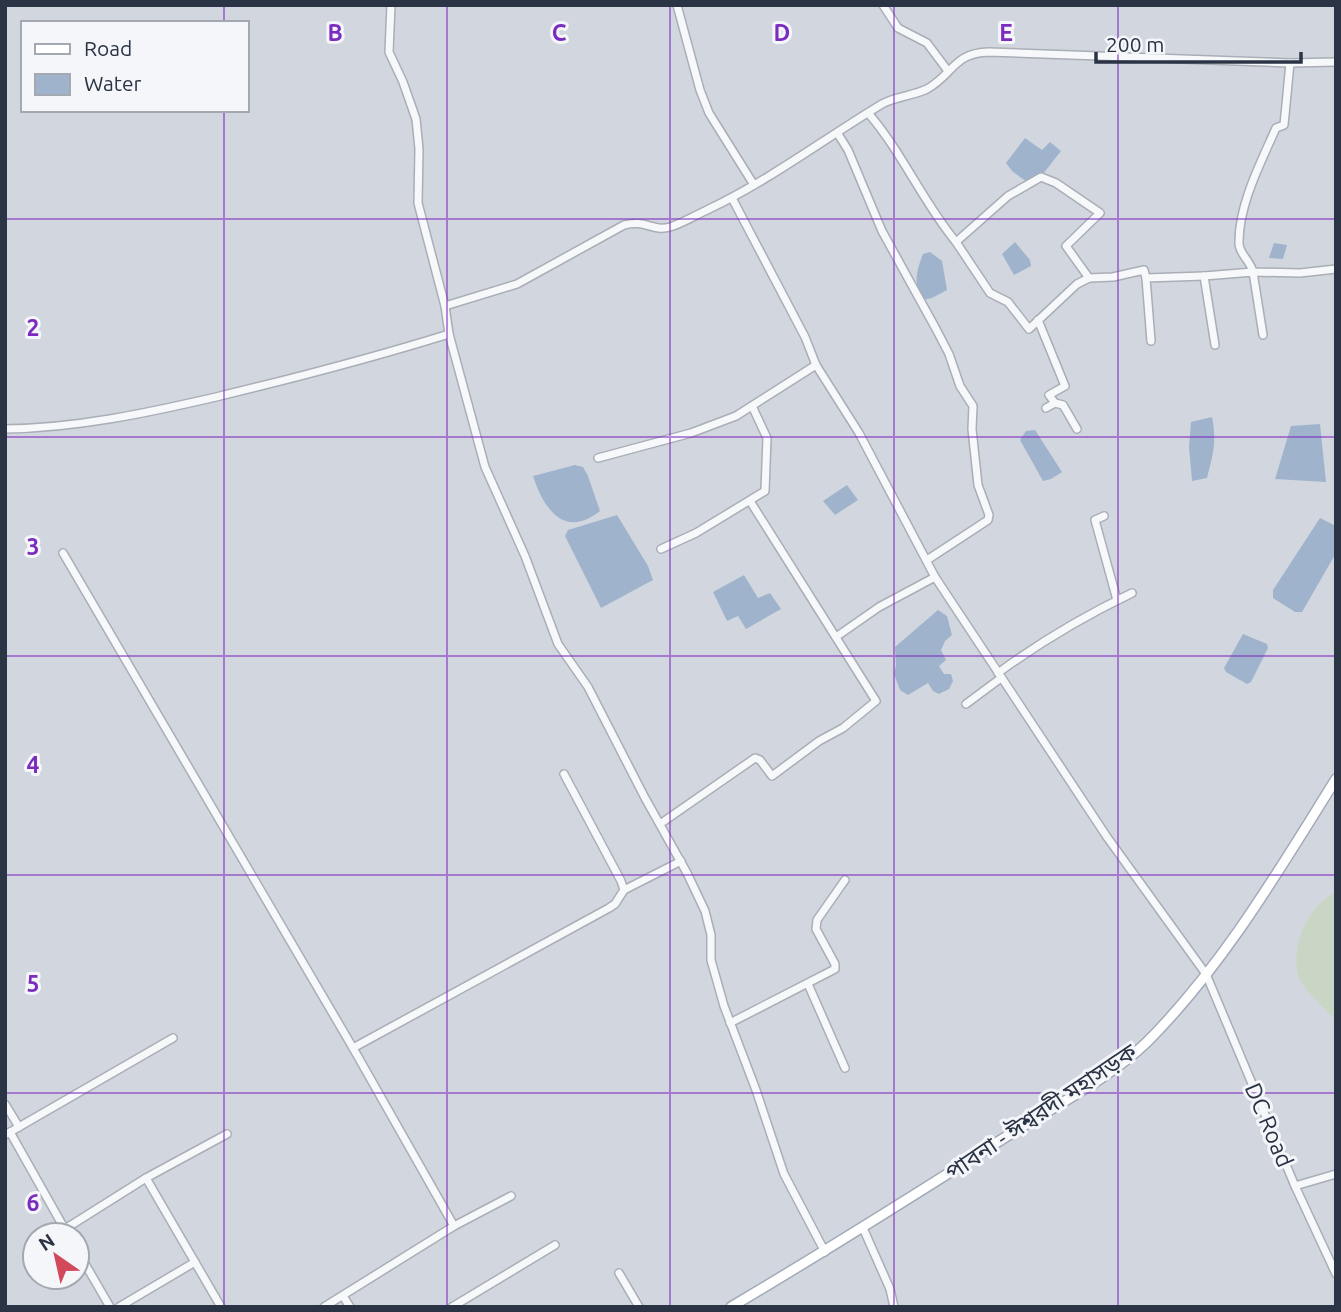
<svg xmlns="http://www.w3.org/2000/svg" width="1341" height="1312" viewBox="0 0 1341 1312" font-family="Ubuntu,'Noto Sans Bengali',sans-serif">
  <rect width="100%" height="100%" fill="#e4e7ec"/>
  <path fill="#d2d6de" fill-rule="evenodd" d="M5 5H1336V1307H5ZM23 23H247V110H23ZM35 1235H77V1277H35Z"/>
  <path fill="#c9d6c5" d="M1336 892V1020C1326 1010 1304 990 1299 978 1289 949 1308 904 1336 892Z"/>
  <g fill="#9fb4cc">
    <path d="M1025 138 1042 150 1050 142 1061 151 1043 174 1027 182 1012 171 1006 163Z"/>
    <path d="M1015 242 1030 260 1031 266 1014 275 1002 254Z"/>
    <path d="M1274 243 1287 245 1283 259 1269 258Z"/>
    <path d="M930 252 942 261 947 290 932 298 923 300C913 283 916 272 923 254Z"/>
    <path d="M1212 417C1217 442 1213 455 1207 478L1192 481 1189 447 1191 422Z"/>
    <path d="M1320 424 1326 482 1275 479 1291 426Z"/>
    <path d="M1035 430 1062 472 1051 479 1043 481 1020 440 1026 431Z"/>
    <path d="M575 465 583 467 588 476 600 511C565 539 544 510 533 476Z"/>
    <path d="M847 485 858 500 835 515 823 501Z"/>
    <path d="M617 515 648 566 653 580 601 608 565 536 568 530Z"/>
    <path d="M1320 518 1336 526V553L1302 612H1295L1273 598V590Z"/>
    <path d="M744 575 758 598 770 593 781 609 746 629 738 616 727 621 713 592Z"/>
    <path d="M938 610 947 616 952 635 945 641 941 650 946 660 939 666 944 674H951L953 681 949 689 939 694 933 691 928 683 908 695 900 690 894 674 896 665 895 647Z"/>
    <path d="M1243 634 1267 644 1268 648 1251 682 1247 684 1226 672 1224 668Z"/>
  </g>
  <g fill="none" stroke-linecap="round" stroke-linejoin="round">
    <g stroke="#a9aeb7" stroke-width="10">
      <g id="minor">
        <path d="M677 5 700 90 709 113 754 185"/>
        <path d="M883 5 898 28 927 43 948 71"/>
        <path d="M1290 63 1284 125 1276 128C1261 162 1238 206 1239 244 1240 255 1250 260 1253 272L1300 273 1336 269"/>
        <path d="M869 114C903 154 923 202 956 242L1008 196 1041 177 1056 183 1100 213 1066 246 1089 278 1113 277 1144 270 1146 278"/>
        <path d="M838 134 848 150 882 231 936 329 949 354 960 386 973 406 972 429 978 485 989 515 988 520 927 560"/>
        <path d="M732 198 805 337 816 365 859 433 935 577 1107 837 1206 974 1295 1186 1336 1274"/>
        <path d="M956 242 990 293 1008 302 1029 329 1077 284 1089 278"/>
        <path d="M445 306 517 284 624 225C646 219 652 232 670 227 683 223 696 215 709 209 770 180 824 139 882 104 896 96 913 96 927 89 954 74 953 53 989 52L1290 63 1336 62"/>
        <path d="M1038 320 1065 386 1049 395 1055 403 1046 408"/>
        <path d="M449 334 485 467 525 556 558 644 588 687 645 798 687 873 705 911 711 935V960L724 1006 756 1090 784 1174 825 1252"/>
        <path d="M1151 341 1146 278 1204 276"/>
        <path d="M1215 345 1204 276 1253 272 1263 335"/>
        <path d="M1055 403 1063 405 1077 429"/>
        <path d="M5 429C77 428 147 413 216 397 295 378 372 358 449 334L445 306 418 203 419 149 416 119 403 82 389 52 391 5"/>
        <path d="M598 458 691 433 736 416 816 365"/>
        <path d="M1104 516 1095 520 1117 600"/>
        <path d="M661 549 696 533 765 491 767 438 753 408"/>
        <path d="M63 553 353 1048 454 1226"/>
        <path d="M836 637 879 607 935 577"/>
        <path d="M998 673C1043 640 1082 617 1132 593"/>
        <path d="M966 704 1001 678"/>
        <path d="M660 824 755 758 760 760 772 776 819 741 843 728 876 701 750 501"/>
        <path d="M624 890 681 861"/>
        <path d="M808 984 845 1068"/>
        <path d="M730 1023 835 969V964L816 929 817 920 845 880"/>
        <path d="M353 1048 609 908 615 904 624 890 621 881 564 774"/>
        <path d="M5 1104 19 1127"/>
        <path d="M10 1132 68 1235"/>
        <path d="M5 1135 173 1038"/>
        <path d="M146 1178 221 1307"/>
        <path d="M1295 1186 1336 1174"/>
        <path d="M863 1228 890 1289 894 1307"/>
        <path d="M65 1229 146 1178 227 1134"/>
        <path d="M77 1250 110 1307"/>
        <path d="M619 1273 639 1307"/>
        <path d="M343 1296 350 1307"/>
        <path d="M119 1307 195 1262"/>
        <path d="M324 1307 454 1226 511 1196"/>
        <path d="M452 1307 555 1245"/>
      </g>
    </g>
    <g stroke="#a3abb8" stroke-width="12">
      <path id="major" d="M731 1307C827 1250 921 1191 1015 1131 1057 1105 1112 1076 1147 1042 1223 966 1279 870 1336 779"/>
    </g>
    <use href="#minor" stroke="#f7f8fa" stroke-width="7"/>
    <use href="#major" stroke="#fff" stroke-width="9"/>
  </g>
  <path fill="none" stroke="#7b2cbf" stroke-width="2" stroke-opacity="0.55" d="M224 5V23M447 5V1307M670 5V1307M894 5V1307M1118 5V1307M224 110V1307M5 219H1336M5 437H1336M5 656H1336M5 875H1336M5 1093H1336"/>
  <g text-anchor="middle" stroke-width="6" stroke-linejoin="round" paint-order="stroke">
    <g font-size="23" fill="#2b3445" stroke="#f4f6f9">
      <text transform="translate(1041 1112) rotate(-34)" y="8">পাবনা - ঈশ্বরদী মহাসড়ক</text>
      <text transform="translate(1269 1125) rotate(67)" y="8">DC Road</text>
    </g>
  </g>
  <g font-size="23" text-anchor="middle" font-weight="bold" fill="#7b2cbf" stroke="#f4f6f9" stroke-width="6" stroke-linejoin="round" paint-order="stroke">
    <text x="335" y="41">B</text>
    <text x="559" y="41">C</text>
    <text x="782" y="41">D</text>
    <text x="1006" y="41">E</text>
    <text x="33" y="336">2</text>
    <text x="33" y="555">3</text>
    <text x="33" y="773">4</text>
    <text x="33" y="992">5</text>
    <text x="33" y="1211">6</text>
  </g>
  <rect width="1341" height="1312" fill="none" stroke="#2b3445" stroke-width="14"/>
  <rect x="21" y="21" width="228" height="91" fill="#f4f6f9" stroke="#a4a8b1" stroke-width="2"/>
  <rect x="35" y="44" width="35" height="10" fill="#ffffff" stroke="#a4a8b1" stroke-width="2"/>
  <text x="84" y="56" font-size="21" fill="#2b3445">Road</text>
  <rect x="35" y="74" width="35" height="21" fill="#9fb4cc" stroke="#a4a8b1" stroke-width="2"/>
  <text x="84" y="91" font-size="21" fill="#2b3445">Water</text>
  <g transform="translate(56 1256) rotate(326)"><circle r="33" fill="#f4f6f9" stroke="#a4a8b1" stroke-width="2"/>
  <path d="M0-5L12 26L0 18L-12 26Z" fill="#d1495b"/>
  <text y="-10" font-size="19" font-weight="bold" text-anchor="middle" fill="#2b3445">N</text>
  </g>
  <path d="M1096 52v10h205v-10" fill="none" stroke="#2b3445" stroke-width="3.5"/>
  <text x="1106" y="52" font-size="21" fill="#2b3445" stroke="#f4f6f9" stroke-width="5" paint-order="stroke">200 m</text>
</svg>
